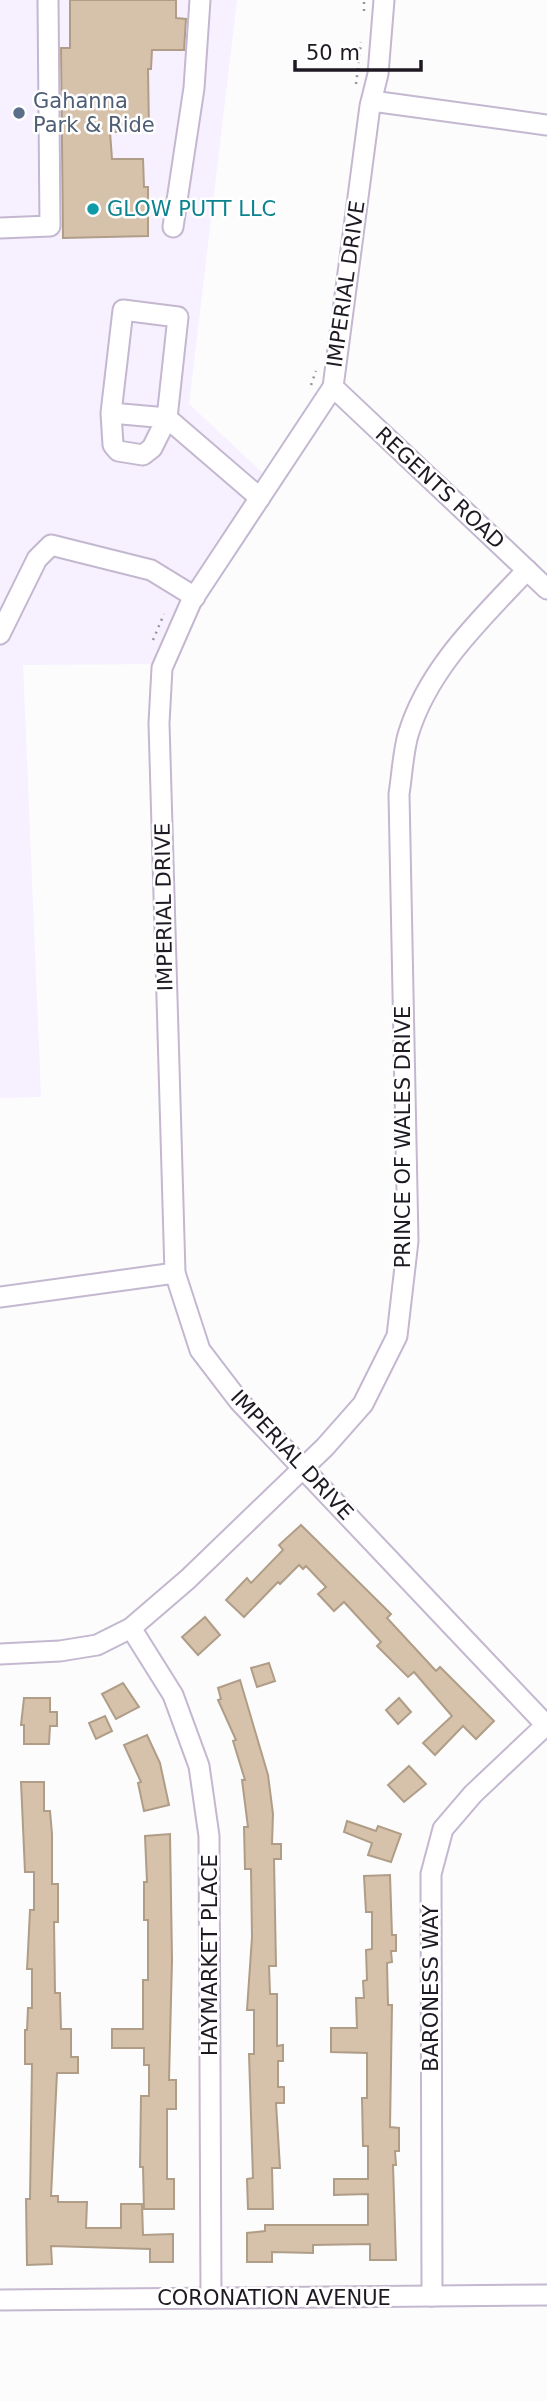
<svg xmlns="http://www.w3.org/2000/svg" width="547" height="2401" viewBox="0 0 547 2401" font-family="'DejaVu Sans',sans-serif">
  <rect width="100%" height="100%" fill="#fcfcfc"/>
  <path fill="#f7f0fe" d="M0 0H237L189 404 265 475 159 664 23 665 41 1097 0 1098Z"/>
  <g fill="#d6c2ab" stroke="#b09d87" stroke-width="2">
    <path d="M70 0H176V18L186 19 184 50H152L151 69H148L149 131 110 132 112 159H143L144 187H148V236L63 238 61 48H70Z"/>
    <path d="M301 1525 391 1614 387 1618 436 1671 440 1667 494 1721 476 1739 463 1726 435 1755 423 1743 452 1716 414 1672 408 1677 377 1646 381 1642 344 1602 334 1611 318 1594 326 1587 306 1566 303 1569 299 1565 280 1584 278 1582 244 1617 226 1600 247 1578 251 1583 283 1550 279 1545Z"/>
    <path d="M205 1617 220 1635 198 1655 182 1637Z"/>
    <path d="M269 1663 275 1681 257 1687 251 1668Z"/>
    <path d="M240 1680 268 1775 273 1814 272 1844H281V1859H274L276 1966H269L270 1994H277V2046L283 2045V2061H278V2087H284V2103H276L280 2168H272L273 2209H248L247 2179 253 2178 249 2054H254V2010H247L252 1937 251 1869H245L244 1827H248L242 1780H245L233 1741 236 1740 218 1700 221 1699 218 1688Z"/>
    <path d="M123 1683 139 1707 116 1719 102 1694Z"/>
    <path d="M24 1698H50V1712H57V1726H50L49 1744H24V1725H21Z"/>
    <path d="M399 1698 411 1712 398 1724 386 1710Z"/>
    <path d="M105 1716 112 1731 96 1739 89 1723Z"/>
    <path d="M147 1735 160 1763 169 1805 144 1811 138 1783 141 1782 124 1745Z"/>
    <path d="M409 1766 426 1784 404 1802 388 1785Z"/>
    <path d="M21 1782H44V1811H50L52 1834V1884H58V1922H54L55 1993H60L61 2029H71V2057H78V2073H57L51 2196H58V2202H87L86 2228H121V2204H142L143 2235 173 2234V2262H150V2249L51 2246 52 2264 27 2265 26 2199H30L32 2064H25V2030H27L28 2008H32V1969H27L28 1951 30 1910H34V1872H25Z"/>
    <path d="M347 1821 376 1831 378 1826 401 1834 391 1862 368 1855 372 1843 344 1832Z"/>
    <path d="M170 1834 172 1960 169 2080H176V2109H167V2179H174V2209H144L143 2167H140L141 2096H149V2065H144V2048H112V2029H143V1980H148V1920H144V1882H147L145 1836Z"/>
    <path d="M390 1875 392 1935H396V1951H391L392 1962 387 1963 388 2005H392L390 2127 399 2128V2151H395L396 2165H393L396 2260H370V2244L313 2245V2253L272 2252V2262H247V2233L265 2231V2225H368V2194L334 2195V2179H368V2146H363L362 2098H367V2053L331 2052V2028H357L356 1998H364L363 1981 367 1980 366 1950 372 1949V1912H366L364 1876Z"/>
  </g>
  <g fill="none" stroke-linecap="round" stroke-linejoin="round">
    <g stroke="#c4b7d0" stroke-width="23">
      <g id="minor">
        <path d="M384 0 378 74 370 106 333 387 191 602 162 668 159 723 175 1273 200 1350 239 1401 547 1726"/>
        <path d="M372 101 547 125"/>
        <path d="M173 227 194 88 200 0"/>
        <path d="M0 228 50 226 48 0"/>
        <path d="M333 387 547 589"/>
        <path d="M111 413 113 445 118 451 143 455 152 448 167 418 111 413 123 310 178 317 167 418 260 498"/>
        <path d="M0 634 37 559 51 545 151 570 195 597"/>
        <path d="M0 1297 175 1273"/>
        <path d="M131 1628 173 1695 199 1766 209 1836 211 2298"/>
        <path d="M0 1654 60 1651 97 1645 131 1628 188 1579 325 1447 363 1404 397 1336 408 1241 399 794C402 775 403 753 408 735 428 668 481 619 527 570"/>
        <path d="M432 2296 431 1874 443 1829 473 1794 546 1725"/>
        <path d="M0 2300 547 2295"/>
      </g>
    </g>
    <g stroke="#979599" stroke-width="2.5" stroke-dasharray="2 5" stroke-linecap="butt">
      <path d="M364 11V0"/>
      <path d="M356 84 361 42"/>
      <path d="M311 385 316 371"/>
      <path d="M153 640 164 614"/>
    </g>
    <use href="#minor" stroke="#fff" stroke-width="19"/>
  </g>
  <circle fill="#5c6f8a" stroke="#fff" stroke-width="2.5" cx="19" cy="113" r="7"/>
  <circle fill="#0f9aa8" stroke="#fff" stroke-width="2.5" cx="93" cy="209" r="7"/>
  <g text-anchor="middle" stroke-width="5" stroke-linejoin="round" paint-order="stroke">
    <g font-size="21" fill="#4e5e75" stroke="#fff" text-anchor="start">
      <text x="33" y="108">Gahanna<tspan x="33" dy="24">Park &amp; Ride</tspan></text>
    </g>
    <g font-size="21" fill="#0d838f" stroke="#fff" text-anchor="start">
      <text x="107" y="216">GLOW PUTT LLC</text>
    </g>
    <g font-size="21" fill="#1e1922" stroke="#fff">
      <text transform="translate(346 284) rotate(-82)" y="7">IMPERIAL DRIVE</text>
      <text transform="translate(440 488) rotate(43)" y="7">REGENTS ROAD</text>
      <text transform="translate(164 907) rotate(-91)" y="7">IMPERIAL DRIVE</text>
      <text transform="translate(403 1137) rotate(-90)" y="7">PRINCE OF WALES DRIVE</text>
      <text transform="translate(292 1455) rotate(47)" y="7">IMPERIAL DRIVE</text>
      <text transform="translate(210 1955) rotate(-90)" y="7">HAYMARKET PLACE</text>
      <text transform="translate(431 1988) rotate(-90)" y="7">BARONESS WAY</text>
      <text x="274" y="2305">CORONATION AVENUE</text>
    </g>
  </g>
  <path d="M295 60v10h126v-10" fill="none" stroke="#1e1922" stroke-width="3.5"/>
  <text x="306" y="60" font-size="21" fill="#1e1922" stroke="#ffffff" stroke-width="5" paint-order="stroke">50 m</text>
</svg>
